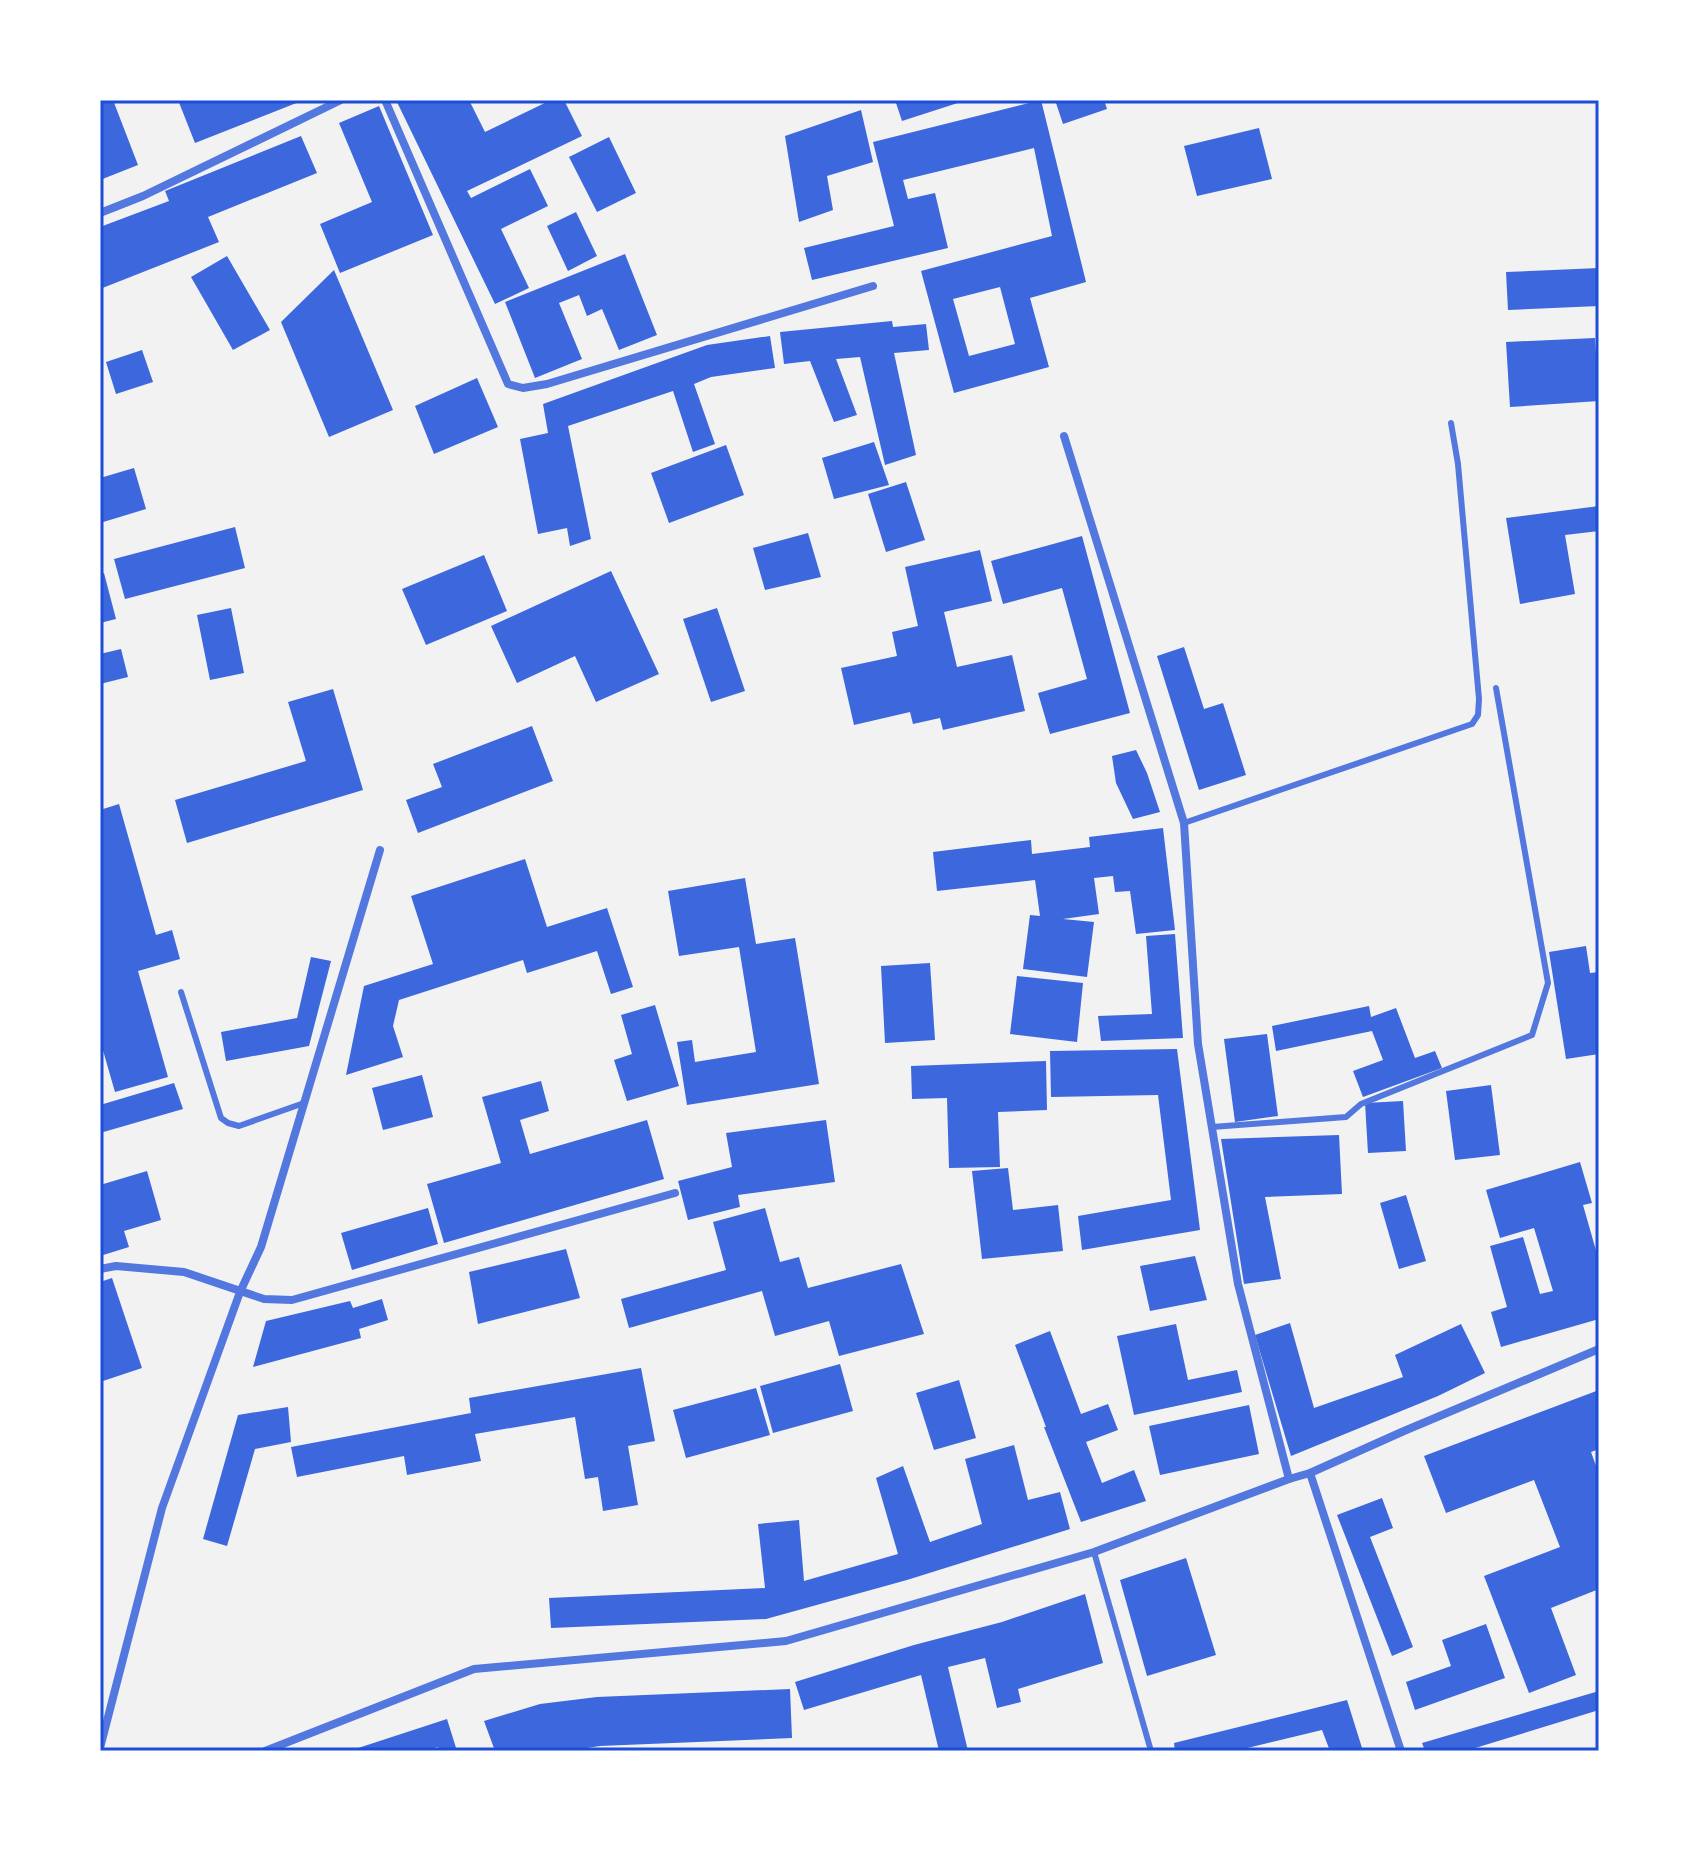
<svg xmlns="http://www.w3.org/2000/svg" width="1699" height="1851" viewBox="0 0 1699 1851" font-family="'Times New Roman',serif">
  <rect width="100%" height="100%" fill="#f2f2f2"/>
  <g fill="#3d67dc" fill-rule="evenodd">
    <path d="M100 100H113L138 165 100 180Z"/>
    <path d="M178 100H304L195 143Z"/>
    <path d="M396 100H469L485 132 551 100H564L582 136 467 191 471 198 530 169 548 206 501 229 529 288 495 304Z"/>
    <path d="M895 100H964V101L902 121Z"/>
    <path d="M1041 100 1086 282 1030 298 1049 367 954 393 921 271 1052 236 1034 148 903 180 908 199 935 193 948 248 812 280 804 248 894 226 873 142ZM1000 287 1015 344 969 356 953 299Z"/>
    <path d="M1055 100H1104L1107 109 1063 124Z"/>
    <path d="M379 106 433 235 340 273 320 224 372 202 339 123Z"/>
    <path d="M861 110 873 162 827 176 833 210 799 222 785 136Z"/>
    <path d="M1259 128 1272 179 1197 196 1184 146Z"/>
    <path d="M301 136 317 173 208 217 219 242 100 289V227L169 201 165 191Z"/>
    <path d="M609 137 636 193 597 212 569 157Z"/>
    <path d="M576 212 597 256 568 271 547 226Z"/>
    <path d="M625 254 657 335 619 350 602 309 587 316 579 295 559 303 582 359 535 378 505 302Z"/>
    <path d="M227 256 270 330 233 350 191 277Z"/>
    <path d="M1599 268V306L1508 310 1506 272Z"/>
    <path d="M334 270 393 410 329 437 281 322Z"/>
    <path d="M892 321 893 327 926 324 929 350 894 353 916 455 885 465 860 357 836 359 857 415 834 422 810 361 784 364 780 332Z"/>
    <path d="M770 336 775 368 711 377 694 384 715 444 693 452 673 391 568 426 591 539 570 546 567 528 538 534 520 439 548 433 543 404 707 345Z"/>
    <path d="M1595 338 1599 401 1510 407 1506 342Z"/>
    <path d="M142 350 153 382 116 394 106 362Z"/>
    <path d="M477 378 498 427 434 454 415 406Z"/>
    <path d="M874 442 889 485 834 499 822 458Z"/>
    <path d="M726 445 744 495 669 523 651 473Z"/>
    <path d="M134 468 146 509 100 523V478Z"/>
    <path d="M906 482 925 540 886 552 868 494Z"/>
    <path d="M1599 506V531L1565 535 1575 594 1520 604 1506 518Z"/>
    <path d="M235 527 245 568 125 599 114 559Z"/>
    <path d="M808 533 821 577 765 590 753 548Z"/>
    <path d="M1082 536 1130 713 1050 734 1038 693 1087 679 1062 588 1003 604 991 561Z"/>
    <path d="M980 550 992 601 944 612 957 667 1012 655 1025 711 943 730 940 718 913 724 910 712 854 725 841 668 897 656 892 632 918 626 905 567Z"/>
    <path d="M484 555 507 611 426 645 402 589Z"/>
    <path d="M611 571 659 674 596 702 575 656 517 683 491 626Z"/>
    <path d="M104 573 116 619 100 623V574Z"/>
    <path d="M231 608 244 673 210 680 197 615Z"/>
    <path d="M717 608 745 691 711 702 683 619Z"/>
    <path d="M1184 647 1204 709 1223 703 1246 775 1199 790 1157 656Z"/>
    <path d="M121 649 128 677 100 684V654Z"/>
    <path d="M333 689 363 790 187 843 175 800 306 761 288 702Z"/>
    <path d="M532 726 553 781 418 833 406 800 442 787 433 764Z"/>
    <path d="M1136 750 1147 773 1160 812 1133 819 1116 783 1112 756Z"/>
    <path d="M119 804 156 935 172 930 180 959 138 971 168 1077 115 1092 100 1040V810Z"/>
    <path d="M1163 828 1175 930 1136 934 1130 891 1115 892 1113 876 1094 878 1099 914 1063 919 1094 922 1087 977 1023 969 1030 915 1040 916 1035 880 937 891 933 852 1031 840 1032 854 1090 847 1089 837Z"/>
    <path d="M525 859 547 927 607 908 633 987 611 994 597 951 527 973 523 960 399 1000 393 1026 403 1057 346 1075 364 986 433 964 411 896Z"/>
    <path d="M745 878 756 944 795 938 819 1084 687 1105 677 1042 692 1040 695 1062 756 1052 739 947 679 956 668 891Z"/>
    <path d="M1175 934 1183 1038 1101 1041 1098 1016 1152 1014 1146 936Z"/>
    <path d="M1586 946 1590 973 1599 972V1054L1566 1059 1549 952Z"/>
    <path d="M311 957 331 961 309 1046 226 1061 221 1032 297 1018Z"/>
    <path d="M930 963 935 1040 885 1043 881 966Z"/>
    <path d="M1017 976 1083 983 1077 1042 1010 1034Z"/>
    <path d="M655 1005 679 1086 627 1101 614 1060 632 1054 621 1015Z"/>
    <path d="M1369 1006 1371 1017 1396 1008 1415 1058 1435 1051 1442 1068 1363 1097 1353 1071 1383 1060 1372 1031 1276 1051 1272 1026Z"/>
    <path d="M1267 1034 1278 1116 1235 1122 1224 1039Z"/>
    <path d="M1177 1049 1200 1230 1082 1250 1078 1216 1171 1200 1158 1095 1051 1097 1050 1051Z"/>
    <path d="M1046 1061 1047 1110 998 1112 1000 1167 949 1168 947 1098 912 1099 911 1066Z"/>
    <path d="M422 1075 433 1117 383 1130 372 1088Z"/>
    <path d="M541 1081 549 1111 520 1120 530 1154 647 1120 664 1179 444 1243 427 1184 501 1163 482 1097Z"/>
    <path d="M174 1083 183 1109 100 1133V1105Z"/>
    <path d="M1491 1085 1500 1155 1455 1160 1446 1091Z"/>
    <path d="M1403 1101 1406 1151 1368 1153 1365 1103Z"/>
    <path d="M826 1120 835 1182 738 1195 740 1207 688 1220 678 1181 732 1167 726 1133Z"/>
    <path d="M1339 1135 1342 1194 1265 1197 1281 1279 1244 1284 1221 1139Z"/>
    <path d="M1580 1162 1592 1203 1583 1205 1599 1261V1319L1501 1347 1491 1312 1507 1307 1490 1246 1523 1237 1540 1294 1553 1291 1534 1228 1500 1238 1486 1190Z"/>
    <path d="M1008 1168 1013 1210 1058 1205 1063 1251 982 1259 972 1171Z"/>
    <path d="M147 1171 161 1220 124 1231 129 1247 100 1256V1185Z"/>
    <path d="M1406 1195 1426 1261 1399 1269 1380 1203Z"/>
    <path d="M428 1208 438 1244 352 1270 341 1233Z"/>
    <path d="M765 1208 780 1262 799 1257 808 1288 901 1264 924 1334 839 1356 829 1321 775 1336 762 1291 629 1328 621 1299 726 1270 713 1222Z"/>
    <path d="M566 1249 580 1298 478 1324 469 1272Z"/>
    <path d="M1195 1256 1207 1300 1150 1311 1140 1266Z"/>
    <path d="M112 1278 142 1368 100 1382V1282Z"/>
    <path d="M382 1299 388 1320 359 1329 361 1338 253 1367 266 1321 350 1301 353 1308Z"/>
    <path d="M1290 1323 1314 1408 1403 1377 1395 1355 1461 1324 1485 1373 1438 1396 1291 1456 1255 1335Z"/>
    <path d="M1176 1324 1188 1380 1237 1370 1242 1392 1134 1415 1117 1336Z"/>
    <path d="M1050 1331 1081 1414 1108 1404 1118 1430 1086 1442 1102 1483 1134 1470 1146 1501 1081 1522 1044 1427H1046L1015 1345Z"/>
    <path d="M840 1364 853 1411 773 1433 760 1386Z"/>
    <path d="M641 1368 655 1441 628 1446 638 1505 603 1511 598 1477 585 1479 575 1417 475 1434 481 1461 407 1475 404 1456 297 1477 291 1447 471 1413 469 1398Z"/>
    <path d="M959 1380 976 1438 934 1450 916 1393Z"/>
    <path d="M756 1388 770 1435 686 1458 673 1410Z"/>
    <path d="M1599 1390V1449L1591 1452 1599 1474V1589L1551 1608 1576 1675 1529 1693 1484 1576 1560 1547 1534 1480 1446 1513 1424 1456Z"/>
    <path d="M1249 1405 1259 1454 1160 1475 1149 1426Z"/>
    <path d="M288 1407 291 1442 255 1449 227 1546 203 1539 238 1415Z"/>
    <path d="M1014 1445 1028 1500 1060 1492 1070 1529 907 1580 766 1619 551 1628 549 1598 765 1588 758 1524 799 1520 804 1581 898 1554 876 1478 903 1466 930 1542 982 1524 965 1459Z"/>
    <path d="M1382 1498 1393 1528 1370 1537 1413 1647 1392 1656 1337 1515Z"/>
    <path d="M1186 1558 1216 1655 1147 1676 1120 1580Z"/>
    <path d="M1085 1594 1103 1663 1018 1689 1021 1702 997 1708 985 1658 948 1667 968 1751H939L921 1675 804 1710 795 1682 914 1645 1002 1622Z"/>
    <path d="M1486 1624 1505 1678 1415 1710 1406 1682 1451 1666 1442 1640Z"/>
    <path d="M790 1689 792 1738 600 1746 568 1751H495L484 1721 540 1704 597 1697Z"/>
    <path d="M1599 1691V1710L1472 1749 1473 1751H1425L1422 1743Z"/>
    <path d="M1347 1700 1363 1751H1330L1322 1730 1235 1751H1175L1174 1743Z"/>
    <path d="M447 1719 457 1751H440L438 1747 424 1751H349Z"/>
  </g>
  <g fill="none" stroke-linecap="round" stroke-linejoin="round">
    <g stroke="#5277de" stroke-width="6">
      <path d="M1184 823 1472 724 1478 715 1479 699 1458 464 1451 423"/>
      <path d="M181 992 221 1118 228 1123 239 1126 304 1103"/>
      <path d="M1212 1127 1346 1117 1361 1104 1532 1035 1548 983 1496 688"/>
      <path d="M1094 1552 1151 1751"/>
    </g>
    <g stroke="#5277de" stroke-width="8">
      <path d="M385 100 508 384 523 388 547 384 873 286"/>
      <path d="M100 213 143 196 341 100"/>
      <path d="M1064 436 1184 823 1198 1044 1238 1284 1289 1479"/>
      <path d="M100 1269 116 1266 184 1272 264 1299 292 1300 675 1193"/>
      <path d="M1310 1473 1401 1751"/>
      <path d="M100 1748 162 1508 240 1292 261 1247 380 850"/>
      <path d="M265 1751 474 1669 786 1641 1094 1552 1289 1479 1310 1473 1404 1431 1599 1349"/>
    </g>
  </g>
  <rect width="1699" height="1851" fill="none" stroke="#ffffff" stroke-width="204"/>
  <rect x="102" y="102" width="1495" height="1647" fill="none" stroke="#1d4ed8" stroke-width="3"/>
</svg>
